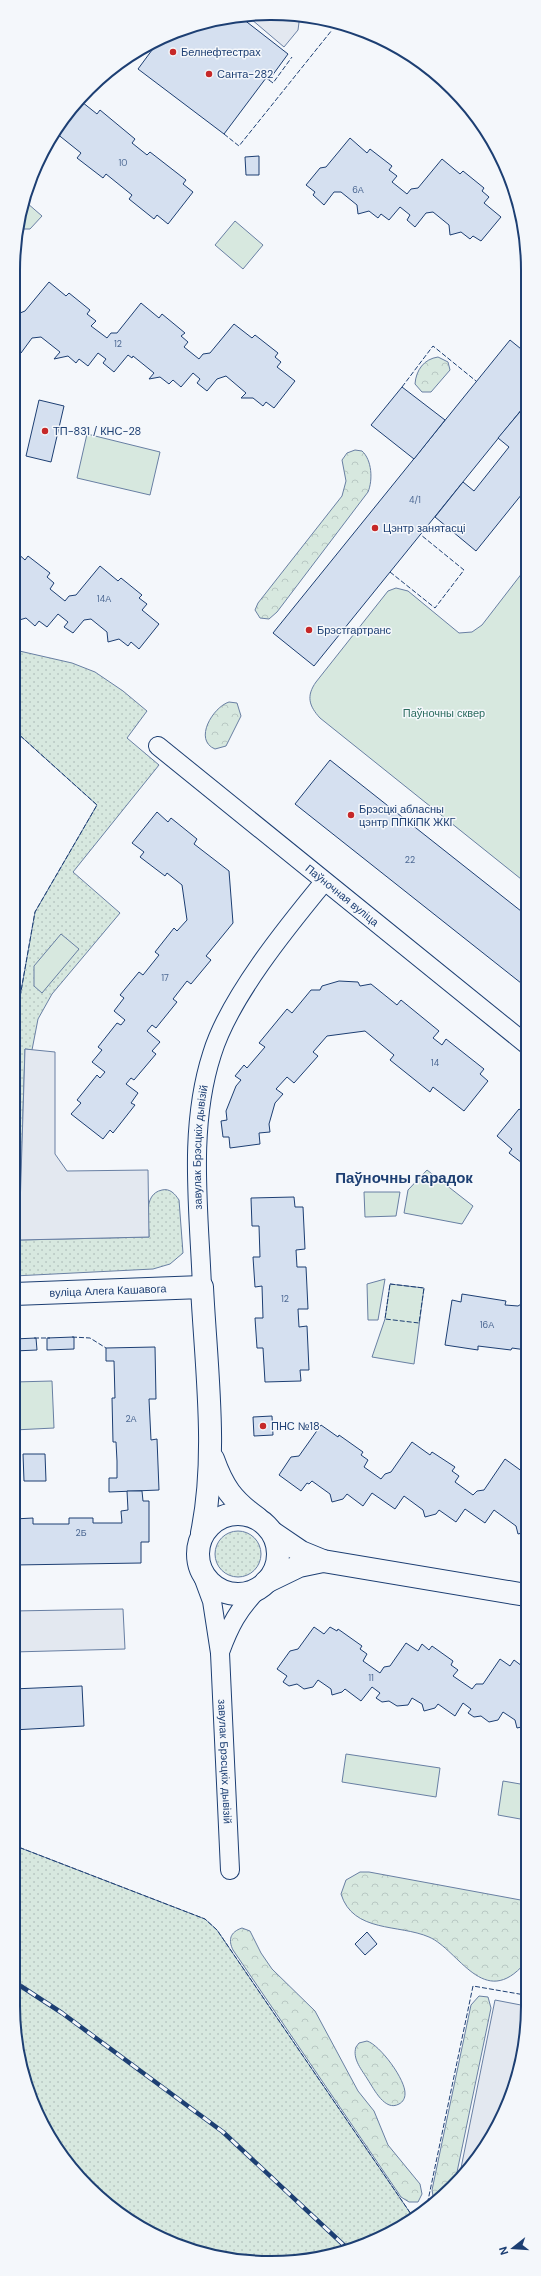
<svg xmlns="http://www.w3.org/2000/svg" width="541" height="2276" viewBox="0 0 541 2276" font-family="'DM Sans',sans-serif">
  <defs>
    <pattern id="grass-dots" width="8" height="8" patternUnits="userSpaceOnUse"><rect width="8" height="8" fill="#d7e8df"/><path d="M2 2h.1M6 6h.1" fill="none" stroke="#b8c8c3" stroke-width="1.8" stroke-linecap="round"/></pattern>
    <pattern id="forest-crowns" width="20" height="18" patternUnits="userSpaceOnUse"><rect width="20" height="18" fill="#d7e8df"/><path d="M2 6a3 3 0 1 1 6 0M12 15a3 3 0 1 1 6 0" fill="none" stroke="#b8c8c3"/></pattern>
  </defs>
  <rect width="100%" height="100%" fill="#f4f7fb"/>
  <g fill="url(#grass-dots)" stroke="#687fa3">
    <path d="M15 650 72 663 95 672 123 691 147 711 127 738 159 765 73 872 120 913 52 994 38 1019 32 1050 25 1049 19 1240 149 1237C149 1223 142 1194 162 1190 170 1188 175 1194 179 1200L183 1253 170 1264 153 1269 14 1276V1031L35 912 97 805 15 731Z"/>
    <circle cx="238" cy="1554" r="23"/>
    <path d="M13 1845 205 1919 217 1930 413 2217 337 2254 253 2262 156 2236 77 2175 33 2104 13 2006Z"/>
  </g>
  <g fill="url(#forest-crowns)" stroke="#687fa3">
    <path d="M438 357 448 362 450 370 431 392H422L415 384C416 370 424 359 438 357Z"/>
    <path d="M355 450 362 451C372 460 373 480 368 492L277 612 269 619 260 618 255 610 258 603 342 496 346 481 342 460 347 453Z"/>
    <path d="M229 702 237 703 241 716 226 746 215 749C193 740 213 707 229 702Z"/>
    <path d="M360 1872H369L526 1901 525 1963C484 2011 459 1950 429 1937 399 1924 353 1933 341 1894L346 1880Z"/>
    <path d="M242 1928 250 1931 261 1953 272 1969 315 2011 358 2091 374 2111 388 2145 420 2184 422 2194 418 2202H409L401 2197 233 1950C228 1940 230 1932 242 1928Z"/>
    <path d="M479 1996 488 1997 491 2008 456 2177 434 2202 432 2190 471 2005Z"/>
    <path d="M367 2041C380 2045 406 2080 405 2094 405 2098 403 2102 399 2104 385 2112 374 2089 368 2080 362 2070 352 2059 356 2047L359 2043Z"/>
  </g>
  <g fill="#d7e8df" stroke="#687fa3">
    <path d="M27 203 42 216 30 229H18Z"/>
    <path d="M235 221 263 245 243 269 215 245Z"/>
    <path d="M87 434 160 452 150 495 77 478Z"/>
    <path d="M526 568V883L320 718C309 706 306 696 316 682L388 591 396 588 408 591 459 633 472 632 482 625Z"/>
    <path d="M61 934 79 949 42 993 34 986V966Z"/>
    <path d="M427 1170 473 1206 462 1224 404 1213 408 1190Z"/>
    <path d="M364 1192H400L396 1216 365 1217Z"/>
    <path d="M385 1279 378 1320H368L367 1284Z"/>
    <path d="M390 1284 424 1288 414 1364 372 1357 385 1319Z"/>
    <path d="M52 1381 54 1428 14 1430V1382Z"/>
    <path d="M346 1754 440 1768 436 1797 342 1782Z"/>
    <path d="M503 1781 526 1785V1820L498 1815Z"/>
  </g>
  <g fill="#e3e8f0" stroke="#687fa3">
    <path d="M300 15 298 30 284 47 251 19Z"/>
    <path d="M25 1049 55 1052V1154L67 1171 148 1170 149 1237 19 1240Z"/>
    <path d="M123 1609 125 1649 13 1652V1611Z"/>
    <path d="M495 2000 526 2006V2039L493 2134 460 2173Z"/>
  </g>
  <g fill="#d5e0f0" stroke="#1d3f73">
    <path d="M243 19 288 54 269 80 266 78 224 134 138 69 155 46 204 22Z"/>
    <path d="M82 102 97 114 100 110 135 139 132 143 147 155 150 152 186 180 183 184 193 192 168 224 157 215 154 219 129 199 132 195 106 174 103 178 77 158 81 153 56 133 52 136Z"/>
    <path d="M350 138 367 153 370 149 392 166 389 170 397 176 392 182 407 194 411 189 418 188 442 159 460 174 463 171 484 188 482 191 489 197 484 203 501 217 481 241 473 236 470 239 461 232 450 235 449 225 433 212 426 213 415 227 407 220 410 215 400 207 389 220 381 214 378 218 369 211 358 214 357 205 341 192H334L324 205 313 195 315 192 306 185 320 168 326 167Z"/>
    <path d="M259 156V175H246L245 157Z"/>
    <path d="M49 282 66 296 69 293 90 310 87 314 96 321 91 326 107 338 111 333H117L141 303 159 318 162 314 185 333 181 336 188 342 184 347 199 359 203 354 210 353 234 324 252 338 255 335 278 353 275 357 281 362 277 367 295 381 274 408 266 402 263 406 253 398H241L246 393 226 376 217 379 207 391 197 383 200 379 193 373 181 387 173 380 169 384 160 377 149 379 154 373 133 356 132 358 128 355 114 372 103 363 106 359 98 353 88 366 79 359 76 363 68 356 54 359 60 352 41 337 32 338 21 353 15 348V315L25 311Z"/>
    <path d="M510 340 526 353V404L314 666 273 633Z"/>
    <path d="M402 387 445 420 414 459 371 425Z"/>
    <path d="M39 400 64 406 51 462 26 456Z"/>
    <path d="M524 407 526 409V489L476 551 435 517 463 482 474 491 509 447 498 438Z"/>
    <path d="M15 551 25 560 28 556 50 573 47 577 54 583 50 589 65 601 69 596 76 595 100 566 118 581 121 578 142 595 139 598 147 604 142 610 159 624 139 649 131 642 128 646 119 639 108 642 107 632 91 619 84 620 73 633 64 627 68 622 58 614 47 627 39 621 35 626 26 618 16 621Z"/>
    <path d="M330 760 526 915V987L295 804Z"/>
    <path d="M157 812 168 822 171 818 197 839 194 844 229 871 233 923 206 956 211 960 191 984 187 981 173 999 177 1002 156 1028 152 1025 147 1031 160 1042 152 1051 156 1054 134 1080 131 1078 126 1084 138 1093 131 1103 135 1105 113 1133 110 1130 103 1139 71 1114 81 1103 77 1100 97 1075 100 1078 105 1072 92 1062 102 1050 98 1047 117 1023 121 1025 125 1020 114 1011 124 998 120 995 139 972 143 975 159 955 155 952 174 928 177 931 187 920 182 885 167 873 165 876 140 857 144 852 132 843Z"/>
    <path d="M339 981 358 982 360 986 371 984 397 1005 401 1000 439 1031 433 1038 442 1045 446 1039 484 1069 480 1074 488 1081 464 1111 433 1087 430 1092 390 1060 394 1055 365 1031 327 1036 313 1052 318 1056 294 1083 287 1077 276 1089 283 1094 275 1103 269 1124 270 1132 259 1133 260 1144 230 1148 229 1137H223L221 1121 227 1120 226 1111 236 1086 241 1080 235 1076 244 1065 247 1068 265 1047 259 1043 287 1009 292 1013 311 990H320L322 986Z"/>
    <path d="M519 1109 526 1114V1166L509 1153 512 1149 497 1136Z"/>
    <path d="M294 1197 295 1207H303L305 1249 296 1250 297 1267H306L308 1309H298L299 1327 307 1326 309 1370H300L301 1381 265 1382 263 1348H257L255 1318H263L262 1286 255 1287 253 1257H260L259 1226H252L251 1198Z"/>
    <path d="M462 1294 506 1301 505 1305 518 1306 526 1301V1350L512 1348 511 1350 478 1346V1350L445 1345 452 1300 461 1302Z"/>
    <path d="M74 1337V1349L47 1350V1338Z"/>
    <path d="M36 1338 37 1350 14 1351V1339Z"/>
    <path d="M155 1347 156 1399H149L151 1440 157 1439 159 1490 109 1492V1478H117V1461L116 1442H113L112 1398H115L114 1361H106V1348Z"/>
    <path d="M272 1416 273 1435 254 1436 253 1417Z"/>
    <path d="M321 1425 338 1437 339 1435 363 1452 361 1455 368 1460 364 1467 381 1479 385 1474 391 1472 412 1442 430 1455 432 1452 455 1467 452 1471 459 1476 455 1482 473 1495 477 1491 484 1490 505 1459 523 1472 525 1468 526 1532 518 1534 516 1526 494 1510 485 1523 465 1509 456 1522 439 1510 436 1514 425 1517 423 1510 404 1496 395 1509 372 1493 363 1506 347 1494 343 1499 332 1502 330 1494 312 1481 309 1484 307 1483 301 1491 279 1475 291 1457 299 1456Z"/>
    <path d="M23 1454H45L46 1481H24Z"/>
    <path d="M127 1491H142L143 1501H149V1542H141V1563L14 1565V1519L33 1518V1524H69V1518H93V1523H122L121 1511 128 1510Z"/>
    <path d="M314 1627 324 1634 330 1627 337 1631 338 1629 362 1646 360 1649 367 1654 363 1661 380 1673 384 1667 390 1666 406 1643 418 1651 422 1644 429 1650 432 1646 453 1661 451 1665 458 1670 453 1676 472 1689 476 1684H483L500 1659 510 1666 514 1660 522 1666 525 1662 526 1726 517 1728 515 1720 503 1712 498 1720 489 1722 481 1716 474 1717 468 1713 471 1709 463 1703 455 1716 438 1704 435 1708 424 1711 422 1704 412 1698 408 1705 397 1706 389 1701 382 1702 376 1698 380 1693 372 1687 361 1701 345 1689 342 1692 332 1695 331 1689 318 1680 313 1687 304 1689 297 1684 289 1686 283 1682 287 1676 277 1669 290 1651 298 1649Z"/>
    <path d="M82 1686 84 1726 13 1730V1689Z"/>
    <path d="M367 1932 377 1944 365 1955 355 1944Z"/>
  </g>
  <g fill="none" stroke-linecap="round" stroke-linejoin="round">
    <g stroke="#1d3f73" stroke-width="20">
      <g id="minor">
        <path id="s1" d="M158 746 526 1044"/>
        <path id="s2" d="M202 1287C199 1210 188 1128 212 1054 229 998 287 927 324 882"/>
        <path id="s3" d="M202 1574 212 1601 220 1653 230 1870"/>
        <path d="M220 1652C230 1625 238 1610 258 1589"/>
      </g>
    </g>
    <g stroke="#1d3f73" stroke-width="24">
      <g id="tertiary">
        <path id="s4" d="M14 1294 202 1287C206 1366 218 1456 202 1533"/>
        <path d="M213 1459C223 1487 232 1500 257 1518"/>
        <circle cx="238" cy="1554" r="40"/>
        <path d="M273 1533 301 1552 323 1561 526 1595"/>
        <path d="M266 1582 299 1566 323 1561"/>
      </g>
    </g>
    <use href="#minor" stroke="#f4f7fb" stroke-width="18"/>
    <use href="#tertiary" stroke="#f4f7fb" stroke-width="22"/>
    <g stroke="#1d3f73" stroke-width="4.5">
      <path id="rail" d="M13 1981 62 2013 223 2132 348 2249"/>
    </g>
    <use href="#rail" stroke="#f4f7fb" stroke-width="3" stroke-dasharray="9" stroke-linecap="butt"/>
    <g stroke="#1d3f73" stroke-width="1" stroke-dasharray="5 2" stroke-linecap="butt">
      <path d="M269 80 273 83 292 57"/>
      <path d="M224 134 239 146 332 30"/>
      <path d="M402 387 433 346 476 381"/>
      <path d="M390 572 435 608 464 570 421 535"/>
      <path d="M14 1031 35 912 97 805 15 731"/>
      <path d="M390 1284 424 1288 419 1323 385 1319Z"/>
      <path d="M72 1337 90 1338 106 1348"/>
      <path d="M34 1338H50"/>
      <path d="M13 1845 205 1919 217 1930 413 2217"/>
      <path d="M426 2210 473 1986 525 1995 526 1993"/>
    </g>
  </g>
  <g fill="#c62828" stroke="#f4f7fb" stroke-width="1.5">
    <circle cx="173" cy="52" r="4"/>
    <circle cx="209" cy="74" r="4"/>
    <circle cx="45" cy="431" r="4"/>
    <circle cx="375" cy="528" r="4"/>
    <circle cx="309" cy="630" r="4"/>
    <circle cx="351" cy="815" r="4"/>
    <circle cx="263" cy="1426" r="4"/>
  </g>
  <g text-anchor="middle" stroke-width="3" stroke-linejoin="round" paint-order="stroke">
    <g font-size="9" fill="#4b6792">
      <text x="123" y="166">10</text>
      <text x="358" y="193">6А</text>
      <text x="118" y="347">12</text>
      <text x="415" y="503">4/1</text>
      <text x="104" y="602">14А</text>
      <text x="410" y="863">22</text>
      <text x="165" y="981">17</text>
      <text x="435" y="1066">14</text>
      <text x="285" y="1302">12</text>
      <text x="487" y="1328">16А</text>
      <text x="131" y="1422">2А</text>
      <text x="81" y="1536">2Б</text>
      <text x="371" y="1681">11</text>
    </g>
    <g font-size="11" fill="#1d3f73" stroke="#f4f7fb" text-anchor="start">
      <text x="181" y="56">Белнефтестрах</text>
      <text x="217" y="78">Санта-282</text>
      <text x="53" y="435">ТП-831 / КНС-28</text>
      <text x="383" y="532">Цэнтр занятасці</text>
      <text x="317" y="634">Брэстгартранс</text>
      <text x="359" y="813">Брэсцкі абласны<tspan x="359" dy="13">цэнтр ППКіПК ЖКГ</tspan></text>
      <text x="271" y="1430">ПНС №18</text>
    </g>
    <g font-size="11" fill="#2c6c60" stroke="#f4f7fb">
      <text x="444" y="717">Паўночны сквер</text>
    </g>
    <g font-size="11" fill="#1d3f73" stroke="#f4f7fb">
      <text dy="4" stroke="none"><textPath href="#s1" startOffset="237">Паўночная вуліца</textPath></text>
      <text dy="4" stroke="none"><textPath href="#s2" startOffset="140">завулак Брэсцкіх дывізій</textPath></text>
      <text dy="4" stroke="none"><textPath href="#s4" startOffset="94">вуліца Алега Кашавога</textPath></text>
      <text dy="4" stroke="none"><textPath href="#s3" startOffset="190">завулак Брэсцкіх дывізій</textPath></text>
    </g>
    <g font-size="15" font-weight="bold" fill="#1d3f73" stroke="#f4f7fb">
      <text x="404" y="1183">Паўночны гарадок</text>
    </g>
  </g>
  <path d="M0 0H541V2276H0ZM270 20H271A250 250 0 0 1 521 270V2006A250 250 0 0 1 271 2256H270A250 250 0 0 1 20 2006V270A250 250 0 0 1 270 20Z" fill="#f4f7fb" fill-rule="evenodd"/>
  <path fill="none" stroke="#1d3f73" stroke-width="2" d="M270 20H271A250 250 0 0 1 521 270V2006A250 250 0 0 1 271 2256H270A250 250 0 0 1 20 2006V270A250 250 0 0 1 270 20Z"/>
  <g transform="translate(513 2248) rotate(253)" stroke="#f4f7fb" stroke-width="3" paint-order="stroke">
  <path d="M0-3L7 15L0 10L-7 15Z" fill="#1d3f73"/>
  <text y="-6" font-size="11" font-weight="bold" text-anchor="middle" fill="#1d3f73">N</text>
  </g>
</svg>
